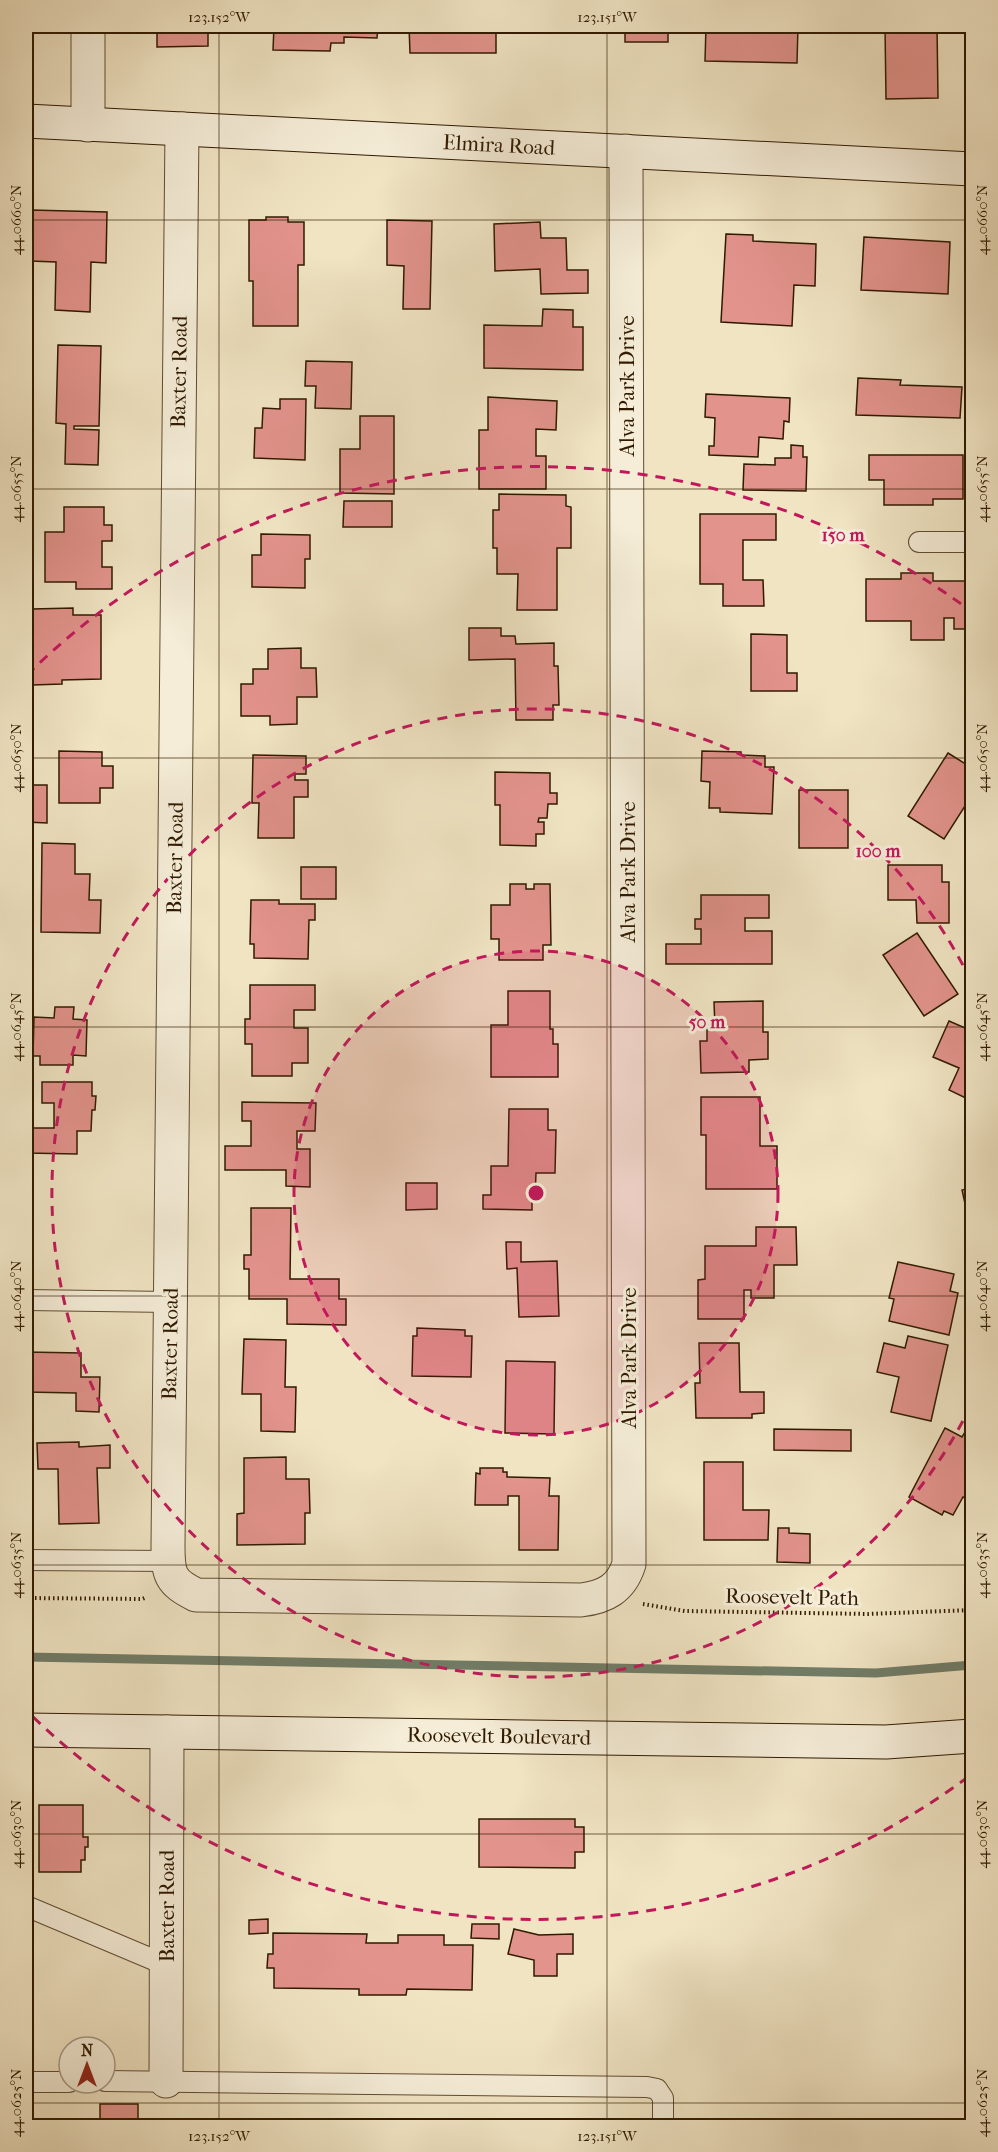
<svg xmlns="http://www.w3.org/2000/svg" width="998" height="2152" viewBox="0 0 998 2152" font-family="'IM FELL French Canon',serif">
  <rect width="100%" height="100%" fill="#f0e4c3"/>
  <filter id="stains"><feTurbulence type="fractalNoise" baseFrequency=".00333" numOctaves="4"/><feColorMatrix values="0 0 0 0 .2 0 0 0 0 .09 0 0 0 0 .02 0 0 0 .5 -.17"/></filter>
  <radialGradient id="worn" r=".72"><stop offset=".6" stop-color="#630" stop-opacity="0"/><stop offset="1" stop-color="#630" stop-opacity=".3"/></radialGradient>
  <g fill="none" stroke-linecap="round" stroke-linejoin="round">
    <path stroke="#707d68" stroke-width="9" d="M26 1657 876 1673 972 1665"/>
  </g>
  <g fill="#e2938c" stroke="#301a00" stroke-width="1.5">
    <path d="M157 26H208V46L157 47Z"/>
    <path d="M274 26H378L377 38 344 37V43H331L330 51 273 50Z"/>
    <path d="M409 26H496V53H410Z"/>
    <rect x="625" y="26" width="43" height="16"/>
    <path d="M706 26H798L797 63 705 61Z"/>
    <path d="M885 26H937L938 98 886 99Z"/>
    <path d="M31 210 107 212 106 263 91 262 90 312 55 310 56 262 30 261Z"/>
    <path d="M266 217H288V222H304V265H298V326H253V281H249V220H266Z"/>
    <path d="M387 220 432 221 430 309H403L404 266 387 265Z"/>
    <path d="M540 222 541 238H566L567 270H588V293L541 294 540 269 495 271 494 224Z"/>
    <path d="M726 234 753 235V241L816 244 815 286 794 285 792 326 721 322Z"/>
    <path d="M864 237 950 242 948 294 861 290Z"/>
    <path d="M543 309 573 310V327H583V370L484 368V325L542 326Z"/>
    <path d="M58 345 101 346 99 426H74V429L99 430 98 465 65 464 66 424 56 423Z"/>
    <path d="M306 361 352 362 351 409 315 408 316 386H305Z"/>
    <path d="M858 378 901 380 900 385 962 387 960 418 856 415Z"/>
    <path d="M706 394 790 398 789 422 784 421 783 439 759 437 758 457 709 455V446H714L715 418 705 417Z"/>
    <path d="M488 397 557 401 556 430 536 429V456H546V489H479V430H488Z"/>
    <path d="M280 399H306L305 460 254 458 255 428H262L263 408 280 409Z"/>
    <path d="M360 416H394V494L340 493V449H360Z"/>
    <path d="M791 445 803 446V457H807L806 491 743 490 744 464 775 465V458H791Z"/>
    <path d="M869 455H963V499H933V505H884V480H869Z"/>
    <path d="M499 494 566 495V506L571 507V548H557V610H517L518 574H497V548H493V510H499Z"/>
    <path d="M344 501H392V527H343Z"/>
    <path d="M64 507H104V525H112V541H102V567H112V589H76V582H45V532H64Z"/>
    <path d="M700 514H776V540H743V580H763L764 606H723V584H700Z"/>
    <path d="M261 534 310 535V559H305V588L252 587V555H261Z"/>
    <path d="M901 573H933V581H972V629H954V618H944V640H911V621H866V579H901Z"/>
    <path d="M73 608V615H101V679L62 680V684L32 685V609Z"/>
    <path d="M469 628H501V636H515L516 644 554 643V666H558L559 705H553V720H516L515 659 469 660Z"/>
    <path d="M751 634 787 635V673H797V691H751Z"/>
    <path d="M301 648V668H316L317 697H297V724L270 725V716H241V684H253V669H268V649Z"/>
    <path d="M59 751 102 752V766H113V788H100V803H59Z"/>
    <path d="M702 751 741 752V755L765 756V767H774L772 814 720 812V808H709L710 782 701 781Z"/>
    <path d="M948 753 972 768V795L944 839 908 816Z"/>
    <path d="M253 755 306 756V774H295V780H308V797H294V838H258L259 803H252Z"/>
    <path d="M495 772 550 773V793H557V804H548L547 818H539L538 822H544V834H536V846L500 845V805H495Z"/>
    <path d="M26 785H47V823L26 822Z"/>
    <rect x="799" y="790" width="49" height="58"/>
    <path d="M42 843 75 844V874H90L89 900H101L100 933 41 932Z"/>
    <path d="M888 865H942V882H949V923H917L916 900H888Z"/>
    <rect x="301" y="867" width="35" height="32"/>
    <path d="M510 884H526V889H534V884H550L551 945H543V960H499V939H491V905H510Z"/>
    <path d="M701 895H769V918H745V931H772V964H666V944H701V929H695V919H701Z"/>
    <path d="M251 900H279V904H315V920H309L308 959 254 958V944H250Z"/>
    <path d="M917 933 958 994 924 1016 883 955Z"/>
    <path d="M250 985H315V1010H294V1028H308V1063H292V1076H252V1044H245V1019H250Z"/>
    <path d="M508 991H550V1029H553V1044H558V1077H491V1025H508Z"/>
    <path d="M763 1001V1032H768V1059L749 1060V1072L701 1073 700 1041H707V1027H715L714 1002Z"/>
    <path d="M55 1007H74L73 1019 87 1020 86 1056 73 1055V1065H40V1056H33L34 1017 54 1018Z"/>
    <path d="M949 1021 972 1031V1101L949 1090 959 1068 933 1057Z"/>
    <path d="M26 1033H27L28 1058H26Z"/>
    <path d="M42 1082H92V1096H96L95 1110H92L91 1131H77V1154L26 1153V1128H54V1103H42Z"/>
    <path d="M701 1097H760V1146H777V1189H706V1135H701Z"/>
    <path d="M242 1102 316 1103 315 1131H297V1149H310V1187L286 1186V1170H225V1146H251V1121H242Z"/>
    <path d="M509 1109H548V1130H556L555 1173H536L535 1198H532V1210L483 1209V1195H491V1166H508Z"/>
    <path d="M406 1183H437V1209L406 1210Z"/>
    <path d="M972 1188V1235L962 1190Z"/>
    <path d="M251 1208H291L290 1279H339V1299H346V1325L287 1324V1299H249V1269H244V1255H251Z"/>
    <path d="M756 1227H796L797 1265H774V1298H751V1290H744V1319H698V1280L705 1279V1246H756Z"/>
    <path d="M506 1242H521V1262L557 1261 559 1316 519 1317 517 1268 507 1269Z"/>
    <path d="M898 1262 954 1274 950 1291 958 1293 949 1335 889 1321 894 1299 889 1298Z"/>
    <path d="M417 1328 465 1330V1336H472L471 1377 412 1376 413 1336H417Z"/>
    <path d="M908 1336 948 1345 931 1421 891 1412 899 1377 877 1372 884 1343 905 1348Z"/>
    <path d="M244 1339 286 1340 285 1387H296L295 1432 261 1431V1394H242Z"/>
    <path d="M699 1343H739L740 1392H764V1413L752 1414V1418H696L695 1383H700Z"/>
    <path d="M26 1352 81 1353V1377H100L99 1412 76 1411V1393L26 1392Z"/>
    <path d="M506 1361 555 1362 554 1434 505 1433Z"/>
    <path d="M945 1428 962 1437 965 1432 972 1436V1498L971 1501 963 1497 953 1515 944 1511 942 1515 909 1497Z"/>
    <path d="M774 1429 851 1430V1451L774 1450Z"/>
    <path d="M79 1442V1447L110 1445V1468H97L99 1523 59 1524 58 1469H38L37 1443Z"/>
    <path d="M286 1457V1479H309L310 1513H305V1544L237 1545V1514L244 1513V1458Z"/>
    <path d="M704 1462H743V1510H769L768 1540H704Z"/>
    <path d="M480 1468H503V1472H507V1477L550 1478 549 1496H559L558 1550H519V1496H508V1505H475L476 1473 480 1474Z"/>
    <path d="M778 1528H789V1533L810 1534V1563L777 1562Z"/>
    <path d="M39 1805H83V1837H88V1847H85V1860H81V1872H39Z"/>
    <path d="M479 1819H575V1827H584V1852H575V1868L479 1867Z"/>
    <path d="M268 1919V1933L249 1934V1920Z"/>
    <path d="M472 1924H499V1939L471 1938Z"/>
    <path d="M514 1929 539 1935 573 1934V1954H557V1976H534V1960L508 1954Z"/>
    <path d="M273 1933 367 1934 366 1943H398V1935H444V1945H473L472 1990 407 1989 406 1995H359V1989L274 1988V1968H267L268 1954H273Z"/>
    <path d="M100 2104H138V2123L595 2126H100Z"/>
  </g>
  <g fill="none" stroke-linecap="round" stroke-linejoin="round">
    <g stroke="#604c31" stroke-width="22">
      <g id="lane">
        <path d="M919 542H972"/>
        <path d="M26 1300 170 1302"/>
        <path d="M26 1560 168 1561"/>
        <path d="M26 1906 166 1965"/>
        <path d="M105 2081 647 2087 657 2089 663 2098V2126"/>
        <path d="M26 2082H69"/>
      </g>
    </g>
    <g stroke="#604c31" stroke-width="35">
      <g id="street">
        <path d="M88 26V125"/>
        <path d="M182 129 168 1546C168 1575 170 1582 196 1595L581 1600C605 1597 621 1589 629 1564L626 151"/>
        <path d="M166 2081 167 1732"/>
      </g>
    </g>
    <g stroke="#301a00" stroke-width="35">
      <g id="secondary">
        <path d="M26 121 972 169"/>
        <path d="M26 1730 886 1742 972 1736"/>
      </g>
    </g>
    <g stroke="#301a00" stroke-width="4" stroke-dasharray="1.5 3" stroke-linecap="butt">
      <path d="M26 1598 142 1599 147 1597"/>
      <path d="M643 1604 685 1611 868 1614 972 1610"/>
    </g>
    <use href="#lane" stroke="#f5edd8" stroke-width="20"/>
    <use href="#street" stroke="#f5edd8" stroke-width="33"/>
    <use href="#secondary" stroke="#f5edd8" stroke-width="33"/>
  </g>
  <path fill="none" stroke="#301a00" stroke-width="1.5" stroke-opacity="0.45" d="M219 26V2126M607 26V2126M26 220H972M26 489H972M26 758H972M26 1027H972M26 1296H972M26 1565H972M26 1834H972M26 2103H972"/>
  <circle cx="536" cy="1193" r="242" fill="#c2185b" fill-opacity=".12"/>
  <g fill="none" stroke="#c2185b" stroke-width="3" stroke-dasharray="10 8">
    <circle cx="536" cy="1193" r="242"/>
    <path d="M971 1405A484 484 0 1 1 971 981"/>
    <path d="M968 1777A726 726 0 0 1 27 1711M27 675A726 726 0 0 1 968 609"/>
  </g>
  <g text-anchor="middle" stroke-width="6" stroke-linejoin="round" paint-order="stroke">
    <g font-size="21" fill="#301a00" stroke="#f5edd8">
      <text transform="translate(499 145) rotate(3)" y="7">Elmira Road</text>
      <text transform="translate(179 372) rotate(-89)" y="7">Baxter Road</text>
      <text transform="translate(627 386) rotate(-90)" y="7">Alva Park Drive</text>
      <text transform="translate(175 858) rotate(-89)" y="7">Baxter Road</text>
      <text transform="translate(628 872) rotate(-90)" y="7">Alva Park Drive</text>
      <text transform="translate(170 1344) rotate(-89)" y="7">Baxter Road</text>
      <text transform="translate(629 1358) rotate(-90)" y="7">Alva Park Drive</text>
      <text transform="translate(792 1597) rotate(1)" y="7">Roosevelt Path</text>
      <text transform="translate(499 1736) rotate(1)" y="7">Roosevelt Boulevard</text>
      <text transform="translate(167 1906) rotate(-90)" y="7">Baxter Road</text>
    </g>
  </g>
  <circle cx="536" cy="1193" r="9" fill="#c2185b" stroke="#f5edd8" stroke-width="3"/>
  <g font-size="18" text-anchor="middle" font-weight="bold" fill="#c2185b" stroke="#f5edd8" stroke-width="6" stroke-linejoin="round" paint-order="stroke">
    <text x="843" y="541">150 m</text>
    <text x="878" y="857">100 m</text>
    <text x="707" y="1028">50 m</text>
  </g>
  <rect width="998" height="2152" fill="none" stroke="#f0e4c3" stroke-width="66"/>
  <g transform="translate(87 2065)"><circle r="28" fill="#f5edd8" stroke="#a69982" stroke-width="1.5"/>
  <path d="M0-4.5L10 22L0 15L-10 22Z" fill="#8f2418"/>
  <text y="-9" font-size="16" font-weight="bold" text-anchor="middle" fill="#301a00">N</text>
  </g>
  <rect x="33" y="33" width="932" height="2086" fill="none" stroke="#301a00" stroke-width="2"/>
  <g font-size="15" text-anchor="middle" fill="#301a00">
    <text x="219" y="22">123.152°W</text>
    <text x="607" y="22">123.151°W</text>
    <text transform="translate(16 220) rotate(-90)" y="5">44.0660°N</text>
    <text transform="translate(982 220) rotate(-90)" y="5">44.0660°N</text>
    <text transform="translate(16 489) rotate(-90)" y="5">44.0655°N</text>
    <text transform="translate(982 489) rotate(-90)" y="5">44.0655°N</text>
    <text transform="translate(16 758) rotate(-90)" y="5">44.0650°N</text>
    <text transform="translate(982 758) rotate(-90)" y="5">44.0650°N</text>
    <text transform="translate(16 1027) rotate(-90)" y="5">44.0645°N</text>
    <text transform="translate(982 1027) rotate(-90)" y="5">44.0645°N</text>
    <text transform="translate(16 1296) rotate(-90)" y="5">44.0640°N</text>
    <text transform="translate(982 1296) rotate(-90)" y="5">44.0640°N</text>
    <text transform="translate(16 1565) rotate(-90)" y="5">44.0635°N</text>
    <text transform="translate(982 1565) rotate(-90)" y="5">44.0635°N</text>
    <text transform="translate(16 1834) rotate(-90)" y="5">44.0630°N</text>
    <text transform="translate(982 1834) rotate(-90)" y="5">44.0630°N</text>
    <text transform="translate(16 2103) rotate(-90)" y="5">44.0625°N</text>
    <text transform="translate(982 2103) rotate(-90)" y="5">44.0625°N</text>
    <text x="219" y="2141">123.152°W</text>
    <text x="607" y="2141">123.151°W</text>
  </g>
  <rect width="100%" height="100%" filter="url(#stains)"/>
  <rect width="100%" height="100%" fill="url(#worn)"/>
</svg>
